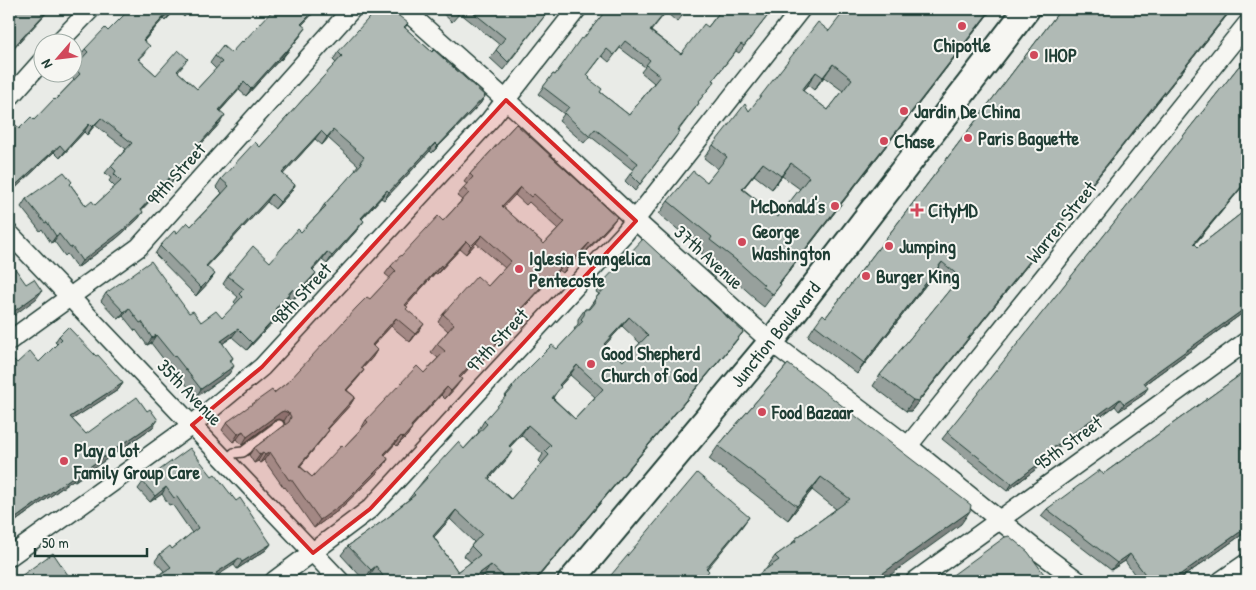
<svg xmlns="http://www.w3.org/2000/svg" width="1256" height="590" viewBox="0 0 1256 590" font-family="'Patrick Hand',sans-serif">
  <rect width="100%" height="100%" fill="#e9ebe7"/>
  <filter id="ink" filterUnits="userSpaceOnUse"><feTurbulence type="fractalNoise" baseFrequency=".02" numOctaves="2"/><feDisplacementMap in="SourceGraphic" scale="10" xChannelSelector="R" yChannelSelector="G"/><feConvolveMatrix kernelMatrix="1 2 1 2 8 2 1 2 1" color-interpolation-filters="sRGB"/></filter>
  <g filter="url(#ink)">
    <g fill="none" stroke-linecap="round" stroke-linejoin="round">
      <g stroke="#1f3d34" stroke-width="12">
        <path id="service" d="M225 461 234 453 243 452 279 425"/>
      </g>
      <g stroke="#1f3d34" stroke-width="21">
        <g id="minor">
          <path d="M404 9 517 110 636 221 771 342 908 446 1034 548 1078 581"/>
          <path d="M59 42 91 9"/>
          <path d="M9 98 42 61"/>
          <path d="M9 233 340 581"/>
          <path d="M9 341 139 247 352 9"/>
          <path d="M908 446 1247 24"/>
          <path d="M9 557 192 425 262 367 490 120 577 9"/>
          <path d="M274 581 370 509 624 234 801 9"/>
          <path d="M915 581 1247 341"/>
          <path d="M1221 581 1247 563"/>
        </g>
      </g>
      <g stroke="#1f3d34" stroke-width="29">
        <path id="secondary" d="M571 581 771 342 1027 9"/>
      </g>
      <use href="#service" stroke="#f6f6f2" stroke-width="9"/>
      <use href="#minor" stroke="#f6f6f2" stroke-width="18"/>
      <use href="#secondary" stroke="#f6f6f2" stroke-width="25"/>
    </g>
    <g fill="#97a09c" stroke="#1f3d34" fill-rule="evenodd">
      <path d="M130 9H192L184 17 176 9 165 21 163 19 144 41 145 53 139 60 156 75 183 66 178 72 197 89 216 69 210 63 215 56 231 53 243 42 317 9 302 25 301 35 281 60 280 59 246 96 239 90 220 111V123L180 168 182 170 168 187 165 185 141 210 143 212 138 219 117 238 77 268 67 254 65 256 54 241 51 243 42 229 40 231 21 207 26 199 70 184 86 206 95 205 115 187 109 181 111 178 105 173 111 166 126 149 95 125 87 135 84 132 60 158 54 152 9 194V131L19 129 34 120 55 100 74 80 69 74 70 72H72V69L82 58 80 56 85 49 108 31Z"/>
      <path d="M438 9H523L526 12 550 9 503 70 490 58 500 45 460 13 452 22Z"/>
      <path d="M607 9H688L677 22 666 12 651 31 681 54 708 27 721 10 719 9H773L739 53 736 51 713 80 715 81 698 102 699 103 679 130 675 138 635 191 625 181 633 170 590 136 584 143 559 121 564 114 538 94 553 74 555 75ZM620 48 645 67 641 72 654 83 629 115 600 92 589 79 587 75 602 56 609 62Z"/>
      <path d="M992 9 780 283 781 284 764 307 754 299 755 298 727 273 701 253 703 250 659 214 668 201 707 182 718 169 704 158 713 145 749 111 829 31ZM824 77 843 91 828 110 803 91 808 85 814 90ZM754 175 772 189 782 176 800 189 778 217 743 189Z"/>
      <path d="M1061 9H1232L911 411H906L873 386 880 375 952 287 935 273 857 374 808 336 815 325 826 317Z"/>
      <path d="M408 23 405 28 432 52 485 96 480 104 432 153 430 151 384 200 381 198 362 219 358 229 327 264 322 260 313 270 311 281 292 301 288 297 276 310 280 313 274 321 247 350 232 337 222 344 233 358 231 361 229 374 196 397 170 364 168 365 151 343 147 345 136 330 135 331 123 316 118 319 101 301 106 293 189 313 201 322 222 318 236 304 234 302 238 297 223 284 228 276 270 262 301 232 319 213 324 205 356 170 355 169 358 165 328 138 322 145 315 139 283 174 295 185 290 193 275 209 267 202 207 266 210 281 196 296 155 254 160 246 177 233 191 226 222 193 216 187 221 179 260 147 336 63 333 60 338 52Z"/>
      <path d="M1247 56V181L1195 244 1198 247 1247 209V310L1145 384 1143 395 1119 411 1115 406 1052 452 1048 460 1007 491 942 439Z"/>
      <path d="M516 124 611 225 585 253 583 251 563 273 559 270 535 295 518 314 515 324 481 362 477 359 460 378 456 387 445 399 441 395 412 427 407 436 397 446 395 444 385 455 388 459 383 467 339 510 314 528 285 487 284 488 264 460 260 463 258 461 254 463 249 455 254 448 285 424 284 421 279 419 275 420 242 445 237 439 233 442 222 430 227 422 274 393 289 381 370 299 390 278 385 274 391 266 443 221 462 200 457 196 467 184 464 182 470 174ZM515 195 526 205 529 202 558 229 544 244 503 207ZM476 243 505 268 488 286 443 314 438 322 448 331 437 344 431 352 438 358 424 373 366 420 361 429 344 447 312 477 300 466 323 438 329 430 328 429 350 405 355 397 347 390 358 378 364 370 362 369 372 358 377 350 373 346 391 326 410 342 418 332 406 309V306L435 273 437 274 460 249 466 254Z"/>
      <path d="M603 282 743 332 736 341 535 581H491L484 575 476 581H373L369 576 364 580 341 555 348 546 390 516 393 512 408 500 426 477 464 449 479 432 478 431 484 421 506 397 505 396 512 387 557 349 575 330 574 329 578 324V319L585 309H588L595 299 599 294 596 292ZM622 326 640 343 623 361 605 345ZM570 375 595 397 575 419 553 398 560 386ZM521 435 543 454 539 461 542 464 511 499 489 479 507 459 510 447ZM450 519 474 542 464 556 471 562 458 572 434 537Z"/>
      <path d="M59 336 123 383 118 390 72 419 86 434 153 427 75 481 73 480 9 526V365L17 363 39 362 57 344 55 342Z"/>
      <path d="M788 364 961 524 766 569 775 556 791 545 795 539 836 509 812 490 788 520 709 459 718 446Z"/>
      <path d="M1247 370V531L1177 581H1139L1125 561 1111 570 1041 516 1047 509 1103 474Z"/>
      <path d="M212 476 236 501 271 544 266 550 237 569 234 565 150 581 164 571 155 561 160 554 172 549 192 533 172 504 169 505 162 494 150 502 138 489 143 482Z"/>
      <path d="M950 577 1049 581H946Z"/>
    </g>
    <g fill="#7b827f" stroke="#1f3d34">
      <path d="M49 9H50L9 54V52Z"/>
      <path d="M175 9H176L165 21 170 14Z"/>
      <path d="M316 9H317L296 31 301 24Z"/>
      <path d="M991 9H992L771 295 779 283Z"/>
      <path d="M1231 9H1232L911 411H906L913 400Z"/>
      <path d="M168 12 163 19 138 47 143 40Z"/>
      <path d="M306 28 301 35 281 60 286 52Z"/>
      <path d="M285 51 280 59 246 96 251 89Z"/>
      <path d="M833 64 824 77 814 90 823 77Z"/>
      <path d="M816 72 808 85 793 103 802 90Z"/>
      <path d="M244 82 239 90 214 117 219 110Z"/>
      <path d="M485 96 480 104 432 153 438 146Z"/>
      <path d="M225 115 220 123 174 174 179 167Z"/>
      <path d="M101 118 95 125 87 135 92 127Z"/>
      <path d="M89 124 84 132 60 158 65 151Z"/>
      <path d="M333 130 328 138 322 145 327 137Z"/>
      <path d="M321 131 315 139 277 181 282 173Z"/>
      <path d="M435 143 430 151 384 200 389 192Z"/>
      <path d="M60 145 54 152 9 194V191Z"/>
      <path d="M763 163 754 175 733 201 742 189Z"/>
      <path d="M791 163 782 176 772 189 781 176Z"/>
      <path d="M182 170 177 177 168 187 173 180Z"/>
      <path d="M170 177 165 185 136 216 141 209Z"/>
      <path d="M1247 180V181L1189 250 1194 243Z"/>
      <path d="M295 185 290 193 275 209 280 202Z"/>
      <path d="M520 187 515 195 497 214 502 206Z"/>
      <path d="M387 190 381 198 355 226 361 218Z"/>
      <path d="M272 194 267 202 201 273 206 266Z"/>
      <path d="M143 212 138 219 117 238 77 268 82 261Z"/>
      <path d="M617 217 611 225 585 253 591 245Z"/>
      <path d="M364 221 358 229 327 264 332 256Z"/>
      <path d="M59 234 54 241 51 243 56 236Z"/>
      <path d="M482 235 476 243 466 254 471 246Z"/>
      <path d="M466 241 460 249 437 274 442 267Z"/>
      <path d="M589 243 583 251 563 273 568 265Z"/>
      <path d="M327 252 322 260 306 277 312 269Z"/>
      <path d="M565 262 559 270 511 321 517 313Z"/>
      <path d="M942 262 935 273 857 374 864 363Z"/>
      <path d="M441 265 435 273 400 313 405 305Z"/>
      <path d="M316 273 311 281 292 301 297 293Z"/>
      <path d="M215 274 210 281 196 296 201 288Z"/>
      <path d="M293 289 288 297 270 317 275 309Z"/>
      <path d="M42 291 36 299 9 319V315Z"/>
      <path d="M1247 307V310L1153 378 1139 389 1144 382 1158 371Z"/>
      <path d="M129 308 123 316 118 319 124 312Z"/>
      <path d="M280 313 274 321 247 350 252 343Z"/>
      <path d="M521 317 515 324 481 362 487 354Z"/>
      <path d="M629 317 622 326 597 354 604 344Z"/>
      <path d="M396 318 391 326 366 353 372 345Z"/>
      <path d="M424 324 418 332 410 342 415 334Z"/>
      <path d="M238 329 232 337 215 349 221 341Z"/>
      <path d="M743 332 736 341 535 581H534Z"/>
      <path d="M156 335 151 343 147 345 152 338Z"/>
      <path d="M377 350 372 358 355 376 361 368Z"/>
      <path d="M483 351 477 359 454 385 459 377Z"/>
      <path d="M577 365 570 375 552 395 559 385Z"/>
      <path d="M234 366 229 374 196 397 201 389Z"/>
      <path d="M364 370 358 378 341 397 346 390Z"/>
      <path d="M462 379 456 387 445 399 451 391Z"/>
      <path d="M123 383 118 390 65 424 70 417Z"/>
      <path d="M447 387 441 395 405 434 411 426Z"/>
      <path d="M1148 388 1143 395 1119 411 1124 404Z"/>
      <path d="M355 397 350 405 322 436 327 428Z"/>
      <path d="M1120 399 1115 406 1045 457 1050 450Z"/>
      <path d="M284 411 289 413 284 421 279 419 275 420 242 445 247 437 281 412Z"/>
      <path d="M158 420 153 427 75 481 79 474Z"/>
      <path d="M528 425 521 435 502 455 509 446Z"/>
      <path d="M412 428 407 436 397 446 403 438Z"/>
      <path d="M329 430 323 438 294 474 299 466Z"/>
      <path d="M243 431 237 439 233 442 238 434Z"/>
      <path d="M401 436 395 444 378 462 384 454Z"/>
      <path d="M513 450 507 459 482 487 489 477Z"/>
      <path d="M270 452 264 460 260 463 265 455Z"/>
      <path d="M263 453 258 461 254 463 260 455Z"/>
      <path d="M1053 453 1048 460 1007 491 1012 484Z"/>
      <path d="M388 459 383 467 339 510 314 528 320 520Z"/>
      <path d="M78 473 73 480 9 526V523Z"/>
      <path d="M821 477 812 490 788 520 797 506Z"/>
      <path d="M166 487 162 494 150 502 155 496Z"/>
      <path d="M456 510 450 519 426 546 433 536Z"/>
      <path d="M970 511 961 524 882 581H872Z"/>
      <path d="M749 517 741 528 698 580 706 568Z"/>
      <path d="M1247 527V531L1177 581H1171Z"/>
      <path d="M271 544 266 550 237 569 242 562Z"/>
      <path d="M1130 554 1125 561 1111 570 1117 563Z"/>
      <path d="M239 558 234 565 212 579 216 573Z"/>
      <path d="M491 565 484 575 476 581H469Z"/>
      <path d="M376 566 369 576 364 580 371 570Z"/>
    </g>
    <g fill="#b0bab5" stroke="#1f3d34" fill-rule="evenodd">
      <path d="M9 9H49L9 52Z"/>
      <path d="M130 9H175L170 14 168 12 143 40 150 46 138 59 156 75 178 50 188 59 177 71 197 89 222 62 215 56 223 46 231 53 242 41 243 42 274 9H316L301 24 306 28 286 52 285 51 251 89 244 82 219 110 225 115 179 167 182 170 173 180 170 177 141 209 143 212 122 231 82 261 72 247 70 248 59 234 56 236 47 222 45 223 26 199 64 172 72 182 70 184 86 206 92 201 95 205 121 181 114 174 116 171 111 166 132 143 101 118 92 127 89 124 65 151 60 145 9 191V131L16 125 19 129 31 117 34 120 54 99 55 100 80 74 74 67 88 52 85 49 105 28 108 31Z"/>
      <path d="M377 9H390L408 23 404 27 432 52 434 50 485 96 438 146 435 143 389 192 387 190 361 218 364 221 332 256 327 252 312 269 316 273 297 293 293 289 275 309 280 313 252 343 238 329 221 341 233 358 230 360 234 366 201 389 175 356 174 357 156 335 152 338 142 322 140 323 129 308 124 312 106 293 151 261 189 313 193 311 201 322 216 311 222 318 242 297 239 294 244 289 228 276 253 246 270 262 298 229 301 232 326 206 324 205 362 163 360 162 364 157 333 130 327 137 321 131 282 173 295 185 280 202 272 194 206 266 215 274 201 288 160 246 174 231 177 233 187 222 191 226 219 197 229 186 221 179 255 142 260 147 342 56 338 52Z"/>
      <path d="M451 9H462L458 15Z"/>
      <path d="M469 9H523L526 12 528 9H550L508 62 496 50 505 38Z"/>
      <path d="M607 9H668L650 31 681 54 704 24 708 27 722 9H773L744 46 741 44 713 80 715 81 698 102 699 103 678 130 680 131 640 184 630 174 638 163 595 129 589 136 564 113 569 107 543 87 553 74 555 75 581 38 583 39ZM625 41 650 60 646 65 660 76 629 115 600 92 602 89 589 79 590 78 587 75 607 49 614 55Z"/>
      <path d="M675 9H687L682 15Z"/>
      <path d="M846 9H991L779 283 781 284 773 294 763 287 764 285 736 260 710 240 712 237 668 201 693 171 707 182 727 157 713 145 735 117 745 104 749 111 818 22 829 31ZM833 64 852 79 828 110 802 90 816 72 823 77ZM763 163 781 176 791 163 809 177 778 217 742 189Z"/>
      <path d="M1061 9H1231L918 401 913 400 880 375 960 277 942 262 864 363 815 325 823 314 826 317Z"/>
      <path d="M1247 56V180L1194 243 1198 247 1247 209V307L1158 371 1144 382 1148 388 1124 404 1120 399 1050 450 1053 453 1012 484 947 432Z"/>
      <path d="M516 124 617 217 591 245 589 243 568 265 565 262 541 287 517 313 521 317 487 354 483 351 459 377 462 379 451 391 447 387 411 426 412 428 403 438 401 436 384 454 388 459 345 502 320 520 291 479 289 480 270 452 265 455 263 453 260 455 254 448 289 422 291 417 289 413 284 411 281 412 247 437 243 431 238 434 227 422 272 390 274 393 289 381 356 308 367 297 370 299 396 271 391 266 400 256H401L438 216 443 221 469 193 463 188 473 177 470 174ZM520 187 531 197 534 194 565 222 544 244 502 206ZM482 235 511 261 488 286 477 276 443 314 454 324 437 344 445 351 424 373 417 366 366 420 368 422 344 447 342 445 312 477 299 466 329 430 327 428 355 397 346 390 364 370 361 368 377 350 372 345 396 318 415 334 424 324 406 309 408 307 405 305 441 265 442 267 466 241 471 246Z"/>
      <path d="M643 239 743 332 534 581 526 574 520 581H508L491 565 469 581H392L388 576 385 579 376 566 371 570 348 546 394 513 393 512 415 495 413 493 427 478 426 477 458 442 464 449 487 424 484 421 513 388 512 387 521 376 552 345 557 349 583 321 581 319 584 315 585 309H589L594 303 595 299 607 286 603 282ZM629 317 648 335 623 361 604 344ZM577 365 603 389 575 419 552 398 561 387 559 385ZM528 425 551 445 545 451 549 455 511 499 489 479V477L513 450 509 446ZM456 510 482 534 471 546 480 555 458 572 433 536Z"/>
      <path d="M9 260 26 284 34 279 42 291 9 315Z"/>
      <path d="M68 327 96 356 98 355 123 383 70 417 86 434 137 397 147 411 150 409 158 420 79 474 78 473 9 523V365L14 360 17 363 30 351 39 362 62 339 59 336Z"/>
      <path d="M788 364 971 505 970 511 872 581H749L779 560 775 556 796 541 795 539 850 499 821 477 797 506 718 446Z"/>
      <path d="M1247 370V527L1171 581H1150L1130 554 1117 563 1047 509 1100 470 1103 474Z"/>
      <path d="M190 448 212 476 215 474 236 501 240 498 271 544 242 562 239 558 216 573 224 581H145L149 578 150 581 171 567 160 554 170 546 172 549 198 528 177 497 174 498 166 487 155 496 143 482Z"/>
      <path d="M697 473 749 517 706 568 709 571 701 581H606Z"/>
      <path d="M1009 536 1028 552 1049 581H956L950 577 1005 537Z"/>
      <path d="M53 553 70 578 67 580 68 581H14Z"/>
    </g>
  </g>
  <path fill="#d62828" fill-opacity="0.2" stroke="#d62828" stroke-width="4" stroke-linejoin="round" d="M506 100 636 221 370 509 313 553 192 425 262 367Z"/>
  <g fill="#d1495b" stroke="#f6f6f2" stroke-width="2">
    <circle cx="962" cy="26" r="5"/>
    <circle cx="1034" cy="55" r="5"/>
    <circle cx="904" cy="111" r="5"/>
    <circle cx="968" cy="138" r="5"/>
    <circle cx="884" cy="141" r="5"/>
    <circle cx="835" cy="206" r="5"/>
    <path d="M914.5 202.5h5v5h5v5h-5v5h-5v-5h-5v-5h5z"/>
    <circle cx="742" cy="242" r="5"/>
    <circle cx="889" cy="246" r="5"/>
    <circle cx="519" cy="269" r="5"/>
    <circle cx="866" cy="276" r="5"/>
    <circle cx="591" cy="364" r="5"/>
    <circle cx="762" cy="412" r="5"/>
    <circle cx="64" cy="461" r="5"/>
  </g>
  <g text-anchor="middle" stroke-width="4" stroke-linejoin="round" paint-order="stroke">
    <g font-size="19" font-weight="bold" fill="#1f3d34" stroke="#f6f6f2" text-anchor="start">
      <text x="962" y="52" text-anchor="middle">Chipotle</text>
      <text x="1044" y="62">IHOP</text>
      <text x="914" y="118">Jardin De China</text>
      <text x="978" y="145">Paris Baguette</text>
      <text x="894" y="148">Chase</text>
      <text x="825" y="213" text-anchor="end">McDonald's</text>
      <text x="928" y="217">CityMD</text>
      <text x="752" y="238">George<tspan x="752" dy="22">Washington</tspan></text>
      <text x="899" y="253">Jumping</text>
      <text x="529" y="265">Iglesia Evangelica<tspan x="529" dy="22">Pentecoste</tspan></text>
      <text x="876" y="283">Burger King</text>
      <text x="601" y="360">Good Shepherd<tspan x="601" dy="22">Church of God</tspan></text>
      <text x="772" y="419">Food Bazaar</text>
      <text x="74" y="457">Play a lot<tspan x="74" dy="22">Family Group Care</tspan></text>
    </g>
    <g font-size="19" fill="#1f3d34" stroke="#f6f6f2">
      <text transform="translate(176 174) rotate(-48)" y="7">99th Street</text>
      <text transform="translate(1061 222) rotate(-51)" y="7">Warren Street</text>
      <text transform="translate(709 257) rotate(42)" y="7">37th Avenue</text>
      <text transform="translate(301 294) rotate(-47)" y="7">98th Street</text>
      <text transform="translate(775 334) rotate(-51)" y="7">Junction Boulevard</text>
      <text transform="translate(497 340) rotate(-47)" y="7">97th Street</text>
      <text transform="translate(190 392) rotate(46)" y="7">35th Avenue</text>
      <text transform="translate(1068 443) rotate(-36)" y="7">95th Street</text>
    </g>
  </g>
  <rect width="1256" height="590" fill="none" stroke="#f6f6f2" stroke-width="30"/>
  <rect x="15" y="15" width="1226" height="560" fill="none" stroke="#1f3d34" stroke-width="2" filter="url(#ink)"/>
  <g transform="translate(58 58) rotate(242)"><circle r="24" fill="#f6f6f2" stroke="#a0aca6"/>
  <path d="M0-4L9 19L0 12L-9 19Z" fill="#d1495b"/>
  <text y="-8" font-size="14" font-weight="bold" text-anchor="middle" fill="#1f3d34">N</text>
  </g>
  <path d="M35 548v8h112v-8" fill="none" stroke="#1f3d34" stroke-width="2.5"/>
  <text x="42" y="548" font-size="15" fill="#1f3d34" stroke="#f6f6f2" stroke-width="4" paint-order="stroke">50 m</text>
</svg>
